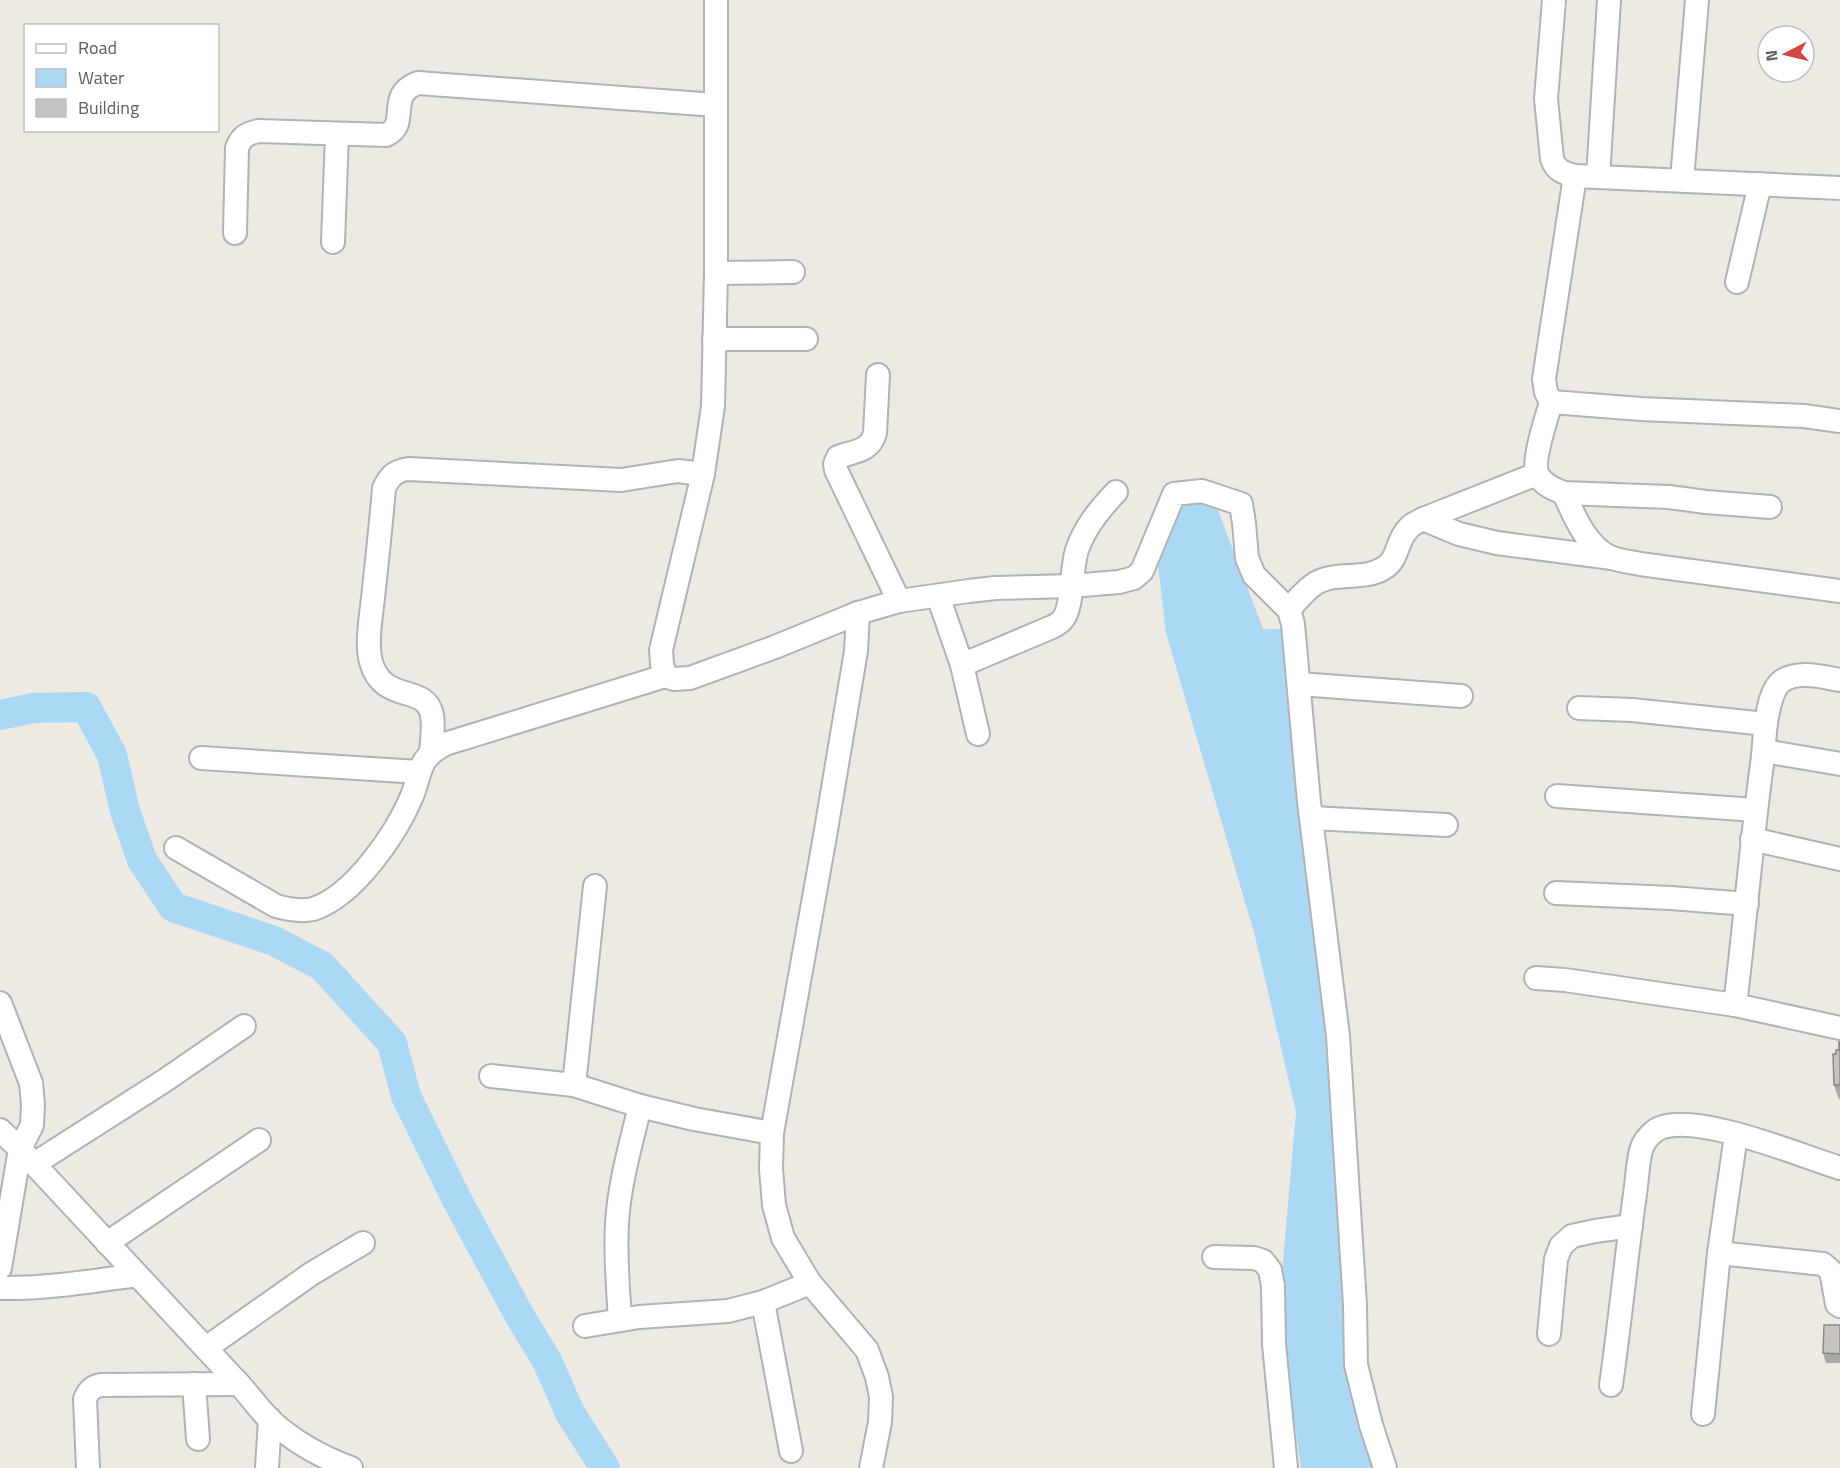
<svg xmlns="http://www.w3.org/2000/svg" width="1840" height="1468" viewBox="0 0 1840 1468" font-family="'Titillium Web',sans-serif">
  <rect width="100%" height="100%" fill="#eceae3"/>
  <path fill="#abd8f4" d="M1183 497 1218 510 1263 629H1283L1313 857 1337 1134 1379 1468H1301L1290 1392 1282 1273 1296 1112 1255 936 1166 633 1157 556Z"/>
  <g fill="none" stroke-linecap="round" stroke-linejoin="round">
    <path stroke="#abd8f4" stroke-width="30" d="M0 715 33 708 86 707 112 755 125 811 142 860 173 907 274 941 322 966 392 1043 406 1096 456 1198 518 1313 547 1361 570 1413 605 1468"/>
    <g stroke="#b0b3b7" stroke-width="26">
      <g id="minor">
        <path d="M716 0V273L713 406 703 474 661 650 662 664 665 676 674 679 690 678 775 647 858 613 856 651 825 836 772 1133 771 1169 774 1205 783 1238 810 1283 867 1350 877 1377 881 1397 880 1422 871 1468"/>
        <path d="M1554 0 1546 99 1552 159C1556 171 1564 173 1575 176L1840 188"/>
        <path d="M1575 176 1544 379 1546 392 1551 402 1641 409 1804 416 1840 421"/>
        <path d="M1598 177 1609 0"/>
        <path d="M1682 180 1697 0"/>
        <path d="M235 233 237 148C241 137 246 134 258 131L386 135C411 124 385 95 418 83L716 105"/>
        <path d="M333 242 337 134"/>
        <path d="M716 273 793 272"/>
        <path d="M1737 282 1760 184"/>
        <path d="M714 339H806"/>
        <path d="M878 375 875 433C870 452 854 451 838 457L835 464 836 470 899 601"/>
        <path d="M1551 402C1547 417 1531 462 1538 475 1543 485 1554 489 1564 493L1669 497 1706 502 1770 507"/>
        <path d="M1564 493C1574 516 1587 548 1612 558 1621 561 1631 562 1640 564L1840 591"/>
        <path d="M1423 519 1459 534 1497 543 1612 558"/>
        <path d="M938 596 962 665 978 734"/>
        <path d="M1289 610C1297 600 1305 590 1316 583 1336 571 1364 581 1384 568 1399 559 1396 541 1408 529 1411 524 1419 522 1423 519L1537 474"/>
        <path d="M858 613 899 601 969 591 995 588 1071 586 1119 582 1134 578 1142 571 1174 494 1202 491 1241 504 1244 523 1247 558 1254 575 1289 610 1293 624 1309 802 1338 1036 1355 1305 1356 1365 1371 1425 1385 1468"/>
        <path d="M962 665 1052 627C1056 625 1061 622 1063 619 1073 607 1071 568 1077 550 1085 527 1099 510 1116 492"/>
        <path d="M1299 684 1461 696"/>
        <path d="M1579 708 1632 710 1766 724"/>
        <path d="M431 751C432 740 434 726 432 715 426 683 383 705 371 662 366 644 371 616 373 598 377 561 381 524 384 488 390 476 395 471 408 469L621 480 678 471 703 474"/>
        <path d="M1764 751 1840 764"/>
        <path d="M201 758 419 772"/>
        <path d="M1557 796 1756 810"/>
        <path d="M1312 818 1446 825"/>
        <path d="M1752 839 1840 859"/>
        <path d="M176 848 276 906C287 909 301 912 313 909 354 896 396 834 412 796 422 771 417 759 445 744L665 676"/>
        <path d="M1556 893 1671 898 1747 904"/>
        <path d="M1536 978 1565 980 1735 1005 1840 1028"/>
        <path d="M0 1003 31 1083 33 1105 32 1125 20 1149 0 1268"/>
        <path d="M1735 1005C1745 925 1751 844 1762 764 1764 751 1764 737 1766 723 1768 711 1771 689 1782 681 1799 670 1822 677 1840 680"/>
        <path d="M491 1076 574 1085 640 1106 694 1119 772 1133"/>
        <path d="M574 1085 595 886"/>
        <path d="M0 1130 20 1149 239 1384C249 1395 259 1409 270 1420 294 1442 321 1457 351 1468"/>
        <path d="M34 1164 164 1081 244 1026"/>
        <path d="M107 1243 259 1140"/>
        <path d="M1719 1253 1823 1264 1831 1271 1837 1304 1840 1306"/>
        <path d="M1214 1257 1254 1258 1263 1261 1270 1270 1273 1286 1274 1344 1286 1468"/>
        <path d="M0 1288C46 1289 91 1281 137 1275"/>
        <path d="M763 1302 791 1451"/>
        <path d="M620 1320C618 1288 615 1256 617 1224 619 1184 631 1144 640 1106"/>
        <path d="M585 1326 639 1317 728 1311 763 1302 810 1283"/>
        <path d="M1549 1334 1556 1259 1561 1246 1572 1236 1595 1231 1631 1226"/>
        <path d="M206 1348 311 1274 363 1243"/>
        <path d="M194 1384 198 1439"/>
        <path d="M1611 1385C1620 1322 1626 1258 1635 1194 1637 1182 1638 1154 1643 1145 1647 1137 1655 1129 1663 1127 1703 1115 1799 1155 1840 1168"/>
        <path d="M1703 1414 1719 1253 1736 1135"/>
        <path d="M88 1468 85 1399C89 1390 92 1387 101 1385L239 1384"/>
        <path d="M267 1468 270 1419"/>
      </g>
    </g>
    <use href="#minor" stroke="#fff" stroke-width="22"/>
  </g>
  <g fill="#aba9a5">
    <path d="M1840 1042V1099L1839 1100 1834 1085Z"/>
    <path d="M1840 1325V1363H1826L1823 1353Z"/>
  </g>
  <g fill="#c7c4c0" stroke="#8b8986" stroke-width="1.5">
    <path d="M1839 1042H1840V1085H1834L1833 1054H1836V1050H1839Z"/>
    <path d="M1824 1325H1840V1354L1823 1353Z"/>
  </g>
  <rect x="24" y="24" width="195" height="108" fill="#ffffff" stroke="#bdbfc0" stroke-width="1.5"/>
  <rect x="36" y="44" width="30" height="9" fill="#ffffff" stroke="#bdbfc0" stroke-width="1.5"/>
  <text x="78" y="54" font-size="18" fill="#5b5e62">Road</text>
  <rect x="36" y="69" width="30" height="18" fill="#abd8f4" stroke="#bdbfc0" stroke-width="1.5"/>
  <text x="78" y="84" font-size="18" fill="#5b5e62">Water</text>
  <rect x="36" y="99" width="30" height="18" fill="#c7c4c0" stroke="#bdbfc0" stroke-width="1.5"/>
  <text x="78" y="114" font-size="18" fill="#5b5e62">Building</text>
  <g transform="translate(1786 54) rotate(263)"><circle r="28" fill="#ffffff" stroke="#bdbfc0" stroke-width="1.5"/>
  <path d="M0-4.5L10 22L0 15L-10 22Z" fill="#d44541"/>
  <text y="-9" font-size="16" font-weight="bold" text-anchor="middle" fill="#5b5e62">N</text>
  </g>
</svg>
